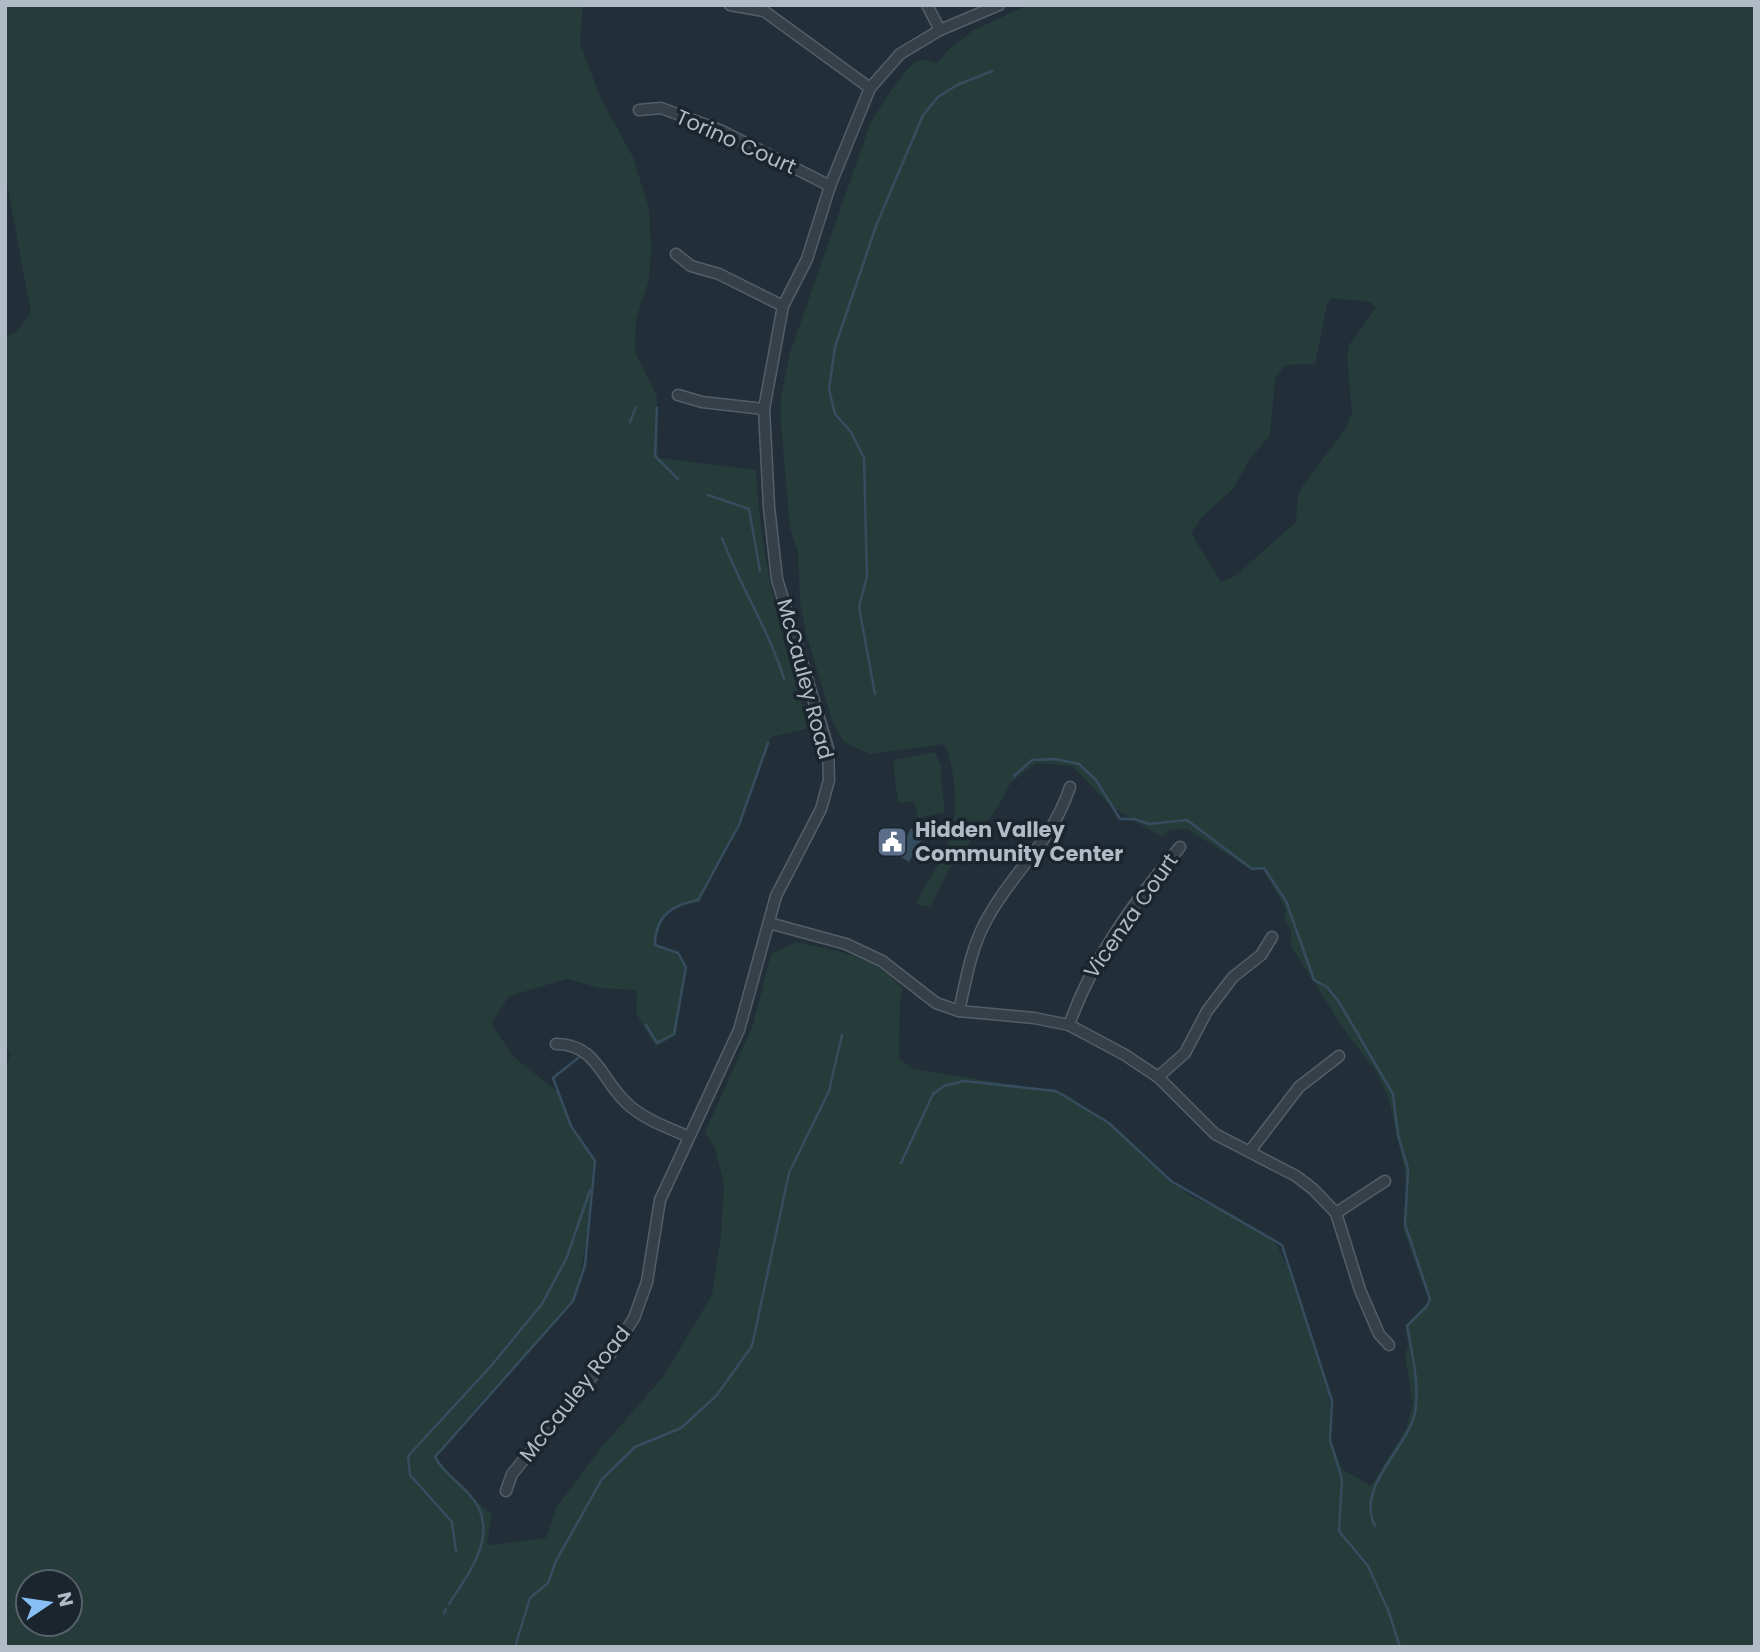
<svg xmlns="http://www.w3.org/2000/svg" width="1760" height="1652" viewBox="0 0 1760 1652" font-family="Poppins,sans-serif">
  <rect width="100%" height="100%" fill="#222f39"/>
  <g fill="#253c3a" fill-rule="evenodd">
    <path d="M5 5H583L580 43 600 97 633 157 649 209 651 248 649 280 636 319 635 352 657 396 658 458 756 470C760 560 783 644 809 728L771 737 741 818 700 902 679 906 665 913 654 944 680 956 686 971 676 1035 656 1047 636 1013 637 990 599 988 567 979 509 996 491 1024 514 1057 558 1092 572 1130 594 1161 587 1238 575 1300 475 1409 440 1450 437 1459 467 1493 492 1515 487 1542 490 1545 546 1538 556 1508 601 1448 663 1377 712 1295 721 1235 724 1184 715 1148 705 1132 753 1025 771 954 796 942 838 951 867 960 889 975 903 989 900 1000 899 1058 913 1069 1064 1093 1113 1126 1152 1165 1192 1197 1233 1215 1274 1240 1292 1275 1329 1396 1331 1442 1342 1469 1371 1486 1406 1429 1413 1403 1405 1357 1408 1344 1405 1326 1429 1301 1403 1229 1408 1186 1389 1099 1376 1071 1345 1031 1291 946V929L1284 920 1286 910 1263 869 1252 870 1187 829 1169 830 1162 837 1112 807 1072 766 1036 763 1011 782 998 807 949 869 930 907 916 904C924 885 937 869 945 851 960 817 957 778 945 744L870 754 844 742 833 723 806 633 800 602 798 553 790 528 781 424V397L790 353 870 124C879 109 904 69 916 62 924 58 929 61 937 63L950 48 974 30 1028 5H1755V1647H5V1075L10 1054 5 1043V338L17 331 31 313 5 173ZM1332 298 1370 302 1376 308 1349 345 1347 357 1352 413 1346 428 1302 487 1298 495 1296 522 1235 576 1221 582 1191 533 1202 517 1233 489 1251 457 1270 436 1275 378 1286 365 1315 364 1327 304ZM28 1582H70V1624H28Z"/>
    <path d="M935 752 942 768 940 773 945 812 918 818 914 801 902 803 898 801 893 765 895 760Z"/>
  </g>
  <path fill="#364d5f" d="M911 828 924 836 909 862 898 855Z"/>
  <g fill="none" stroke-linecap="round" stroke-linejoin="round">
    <g stroke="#364d5f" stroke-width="2.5">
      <path d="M657 408 655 456 678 479"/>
      <path d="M630 422 636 407"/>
      <path d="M708 495 749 509 760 571"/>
      <path d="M722 538C740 586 769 630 784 679"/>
      <path d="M875 694 859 607 867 576 864 458 851 432 835 414 829 389 835 347 876 226 923 115 938 97 957 85 992 71"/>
      <path d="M1014 776 1032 760 1055 759 1079 764 1096 780 1120 819H1134L1149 824 1187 820 1252 869 1264 868 1286 901 1314 980 1327 987 1339 1002 1393 1094 1398 1135 1408 1169 1405 1224 1430 1299 1427 1306 1407 1326C1412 1352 1420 1387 1415 1413 1407 1449 1355 1487 1375 1526"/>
      <path d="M646 1025 657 1043 674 1034 686 967 678 953 655 945C655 916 672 905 698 900L739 825 768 743"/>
      <path d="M901 1163 933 1094 944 1086 964 1081 1056 1091 1109 1123 1171 1181 1282 1245 1332 1401 1330 1440 1342 1479 1339 1531 1368 1566 1388 1610 1400 1647"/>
      <path d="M456 1552 452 1522 410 1475 408 1456 491 1366 542 1304 567 1257 590 1190"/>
      <path d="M449 1604C471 1570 503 1529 468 1493 457 1481 442 1471 435 1457L573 1301 585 1265 595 1161 571 1126 553 1078 578 1058"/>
      <path d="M444 1613 446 1609"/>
      <path d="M515 1647 530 1598 548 1583 556 1561 602 1479 635 1447 681 1428 716 1396 752 1346 789 1173 829 1091 842 1035"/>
    </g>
    <g stroke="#545e67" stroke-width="13">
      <g id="minor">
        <path d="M730 5 764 11 870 88"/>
        <path d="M927 5 940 30"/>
        <path d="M639 110 661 108 720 130 830 186"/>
        <path d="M676 254 691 266 719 274 783 306"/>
        <path d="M678 395 702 402 764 409"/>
        <path d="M769 923 846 944 882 961 936 1003 959 1011 1034 1018 1069 1025 1125 1055 1158 1077 1215 1134 1296 1176 1313 1189 1336 1213 1360 1290 1379 1334 1389 1345"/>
        <path d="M959 1011C966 980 971 947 987 919 1014 869 1050 846 1070 787"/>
        <path d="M1069 1025C1093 957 1134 902 1180 847"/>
        <path d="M556 1044C599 1044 601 1083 631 1107 648 1121 669 1128 689 1137"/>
        <path d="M1158 1077 1185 1053 1207 1011 1233 977 1261 955 1272 937"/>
        <path d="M1250 1151 1299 1087 1339 1056"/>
        <path d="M1336 1213 1385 1181"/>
        <path d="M506 1491 512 1474 612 1352 634 1318 647 1282 660 1200 739 1030 776 896 821 809 829 780 828 748 777 579 769 507 764 409 783 306 807 259 830 186 870 88 900 54 940 30 999 5"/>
      </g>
    </g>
    <use href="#minor" stroke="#364049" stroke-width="10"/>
  </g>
  <defs>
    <g id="civic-square" transform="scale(1.575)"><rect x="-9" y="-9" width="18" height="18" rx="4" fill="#5c6f8a" stroke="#1b252e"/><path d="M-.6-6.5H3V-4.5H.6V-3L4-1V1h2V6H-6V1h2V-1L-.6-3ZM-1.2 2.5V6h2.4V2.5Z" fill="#fff"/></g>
  </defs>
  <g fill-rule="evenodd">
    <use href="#civic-square" x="892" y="842"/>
  </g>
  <g text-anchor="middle" stroke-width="7" stroke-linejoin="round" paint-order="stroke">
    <g font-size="21" fill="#b1bbc5" stroke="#1b252e">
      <text transform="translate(736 142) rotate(24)" y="7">Torino Court</text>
      <text transform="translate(805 679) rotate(75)" y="7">McCauley Road</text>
      <text transform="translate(1131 916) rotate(-55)" y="7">Vicenza Court</text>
      <text transform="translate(575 1394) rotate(-52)" y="7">McCauley Road</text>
    </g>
    <g font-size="21" font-weight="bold" fill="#b1bbc5" stroke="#1b252e" text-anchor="start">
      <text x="915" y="837">Hidden Valley<tspan x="915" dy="24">Community Center</tspan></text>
    </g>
  </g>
  <rect width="1760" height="1652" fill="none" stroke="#b1bbc5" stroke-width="14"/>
  <g transform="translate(49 1603) rotate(77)"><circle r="33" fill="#1b252e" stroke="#57616a" stroke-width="2"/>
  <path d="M0-5L12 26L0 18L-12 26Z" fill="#87bef3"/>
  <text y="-10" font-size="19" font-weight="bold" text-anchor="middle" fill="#b1bbc5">N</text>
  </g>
</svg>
